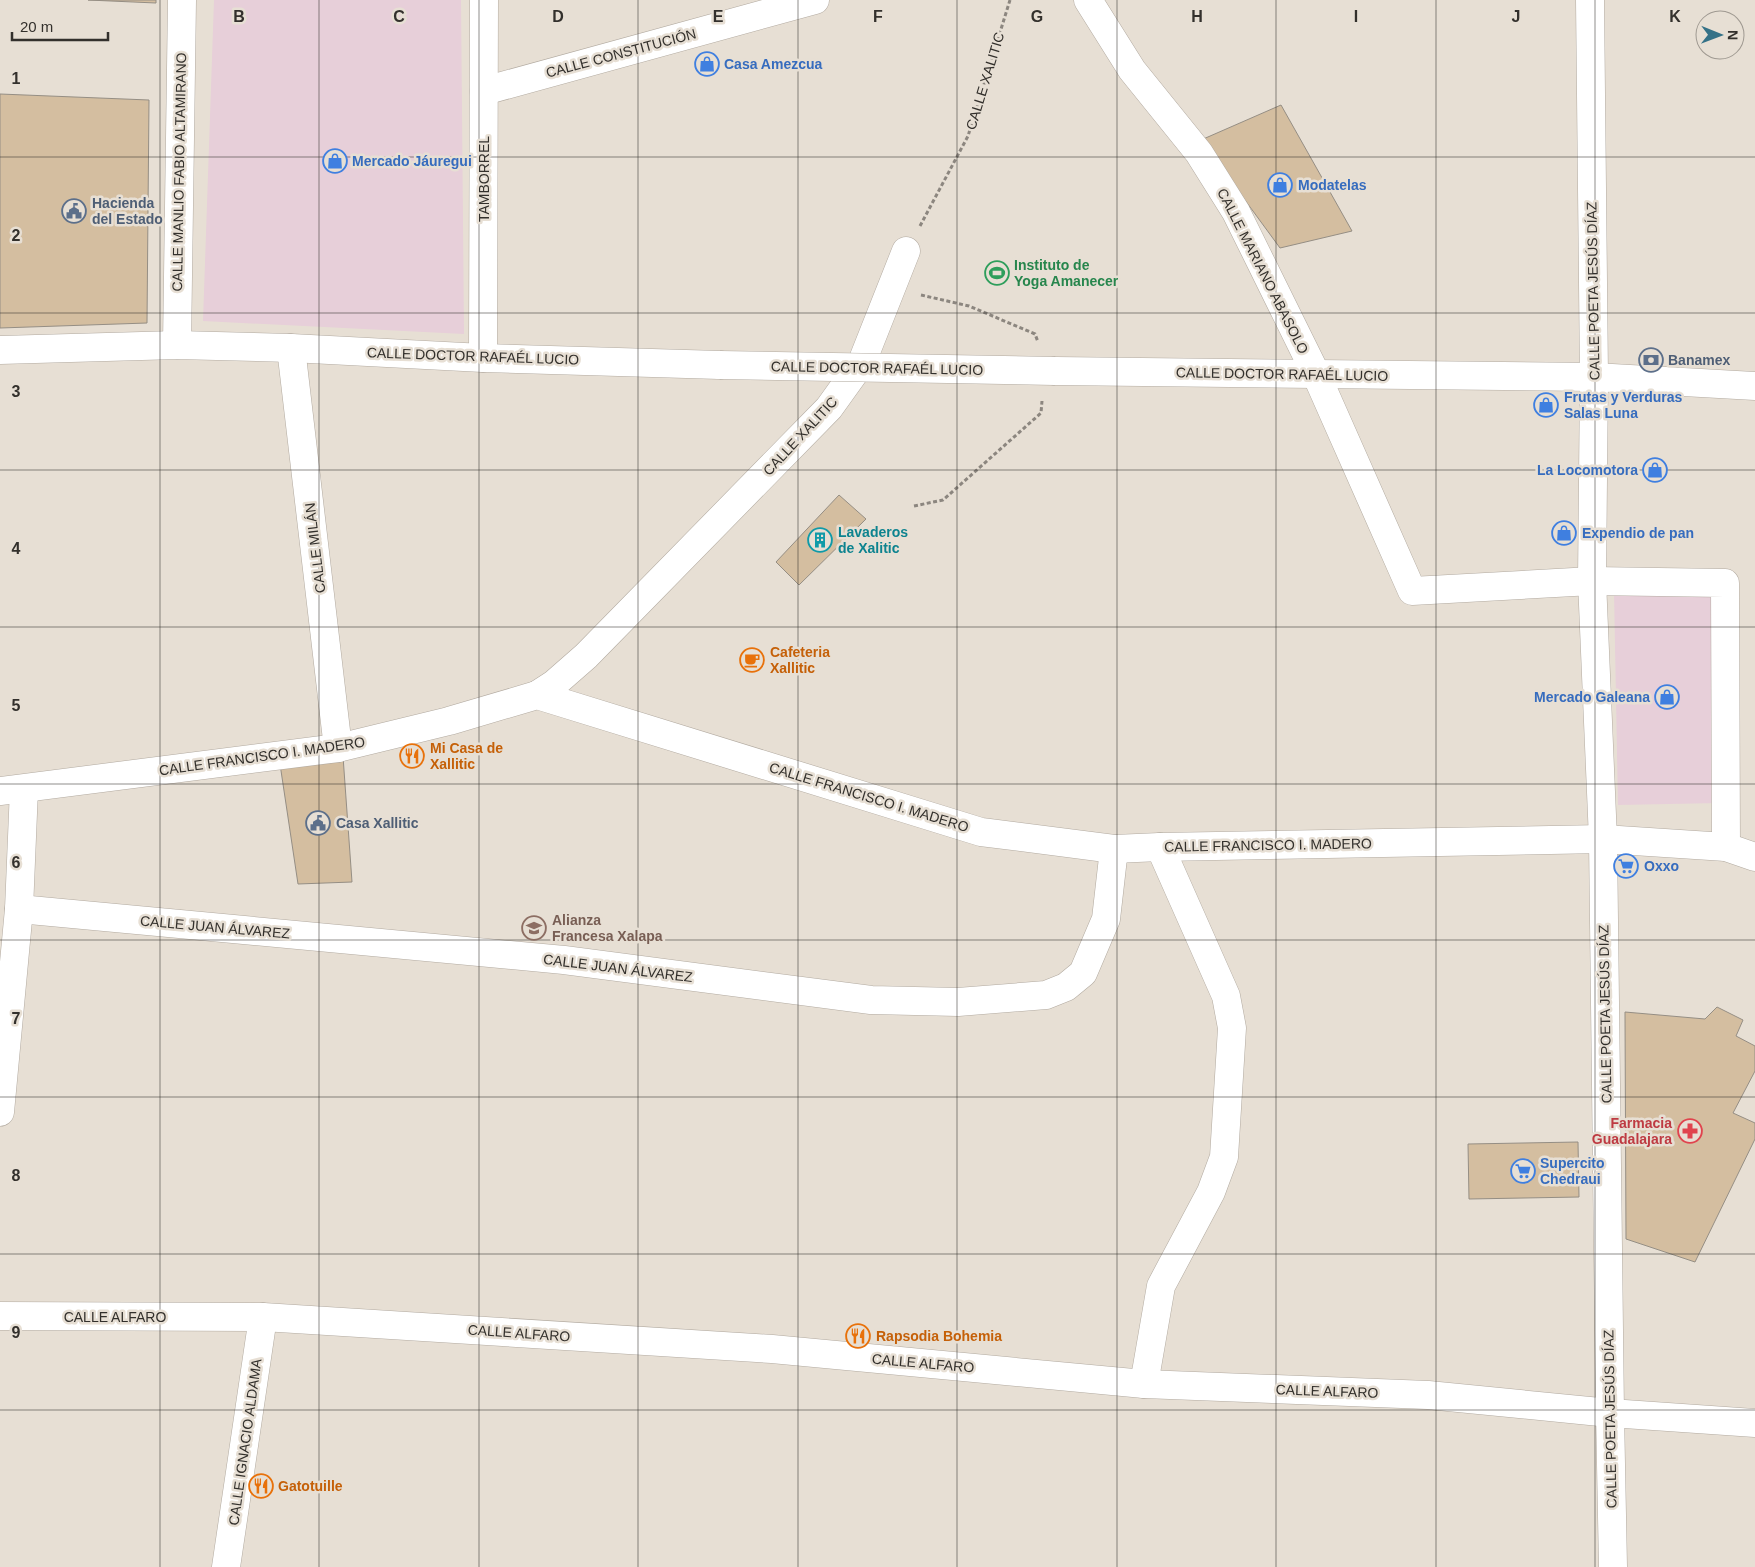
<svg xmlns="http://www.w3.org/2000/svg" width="1755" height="1567" viewBox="0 0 1755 1567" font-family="Helvetica,sans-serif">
  <rect width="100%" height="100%" fill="#e7dfd4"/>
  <g fill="#e7cfd9">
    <path d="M214 0H461L464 334 203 321Z"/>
    <path d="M1717 589 1720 803 1618 805 1614 591Z"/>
  </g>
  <g fill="#d4bea0" stroke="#958e84">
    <path d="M88 0H156V3Z"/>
    <path d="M0 94 149 100 147 323 0 328Z"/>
    <path d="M1281 105 1352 231 1280 248 1201 140Z"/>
    <path d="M839 495 866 519 799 585 776 562Z"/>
    <path d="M343 756 352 882 298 884 280 764Z"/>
    <path d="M1717 1007 1743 1020 1736 1036 1755 1046V1071L1733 1113 1755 1123V1139L1695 1262 1626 1239 1625 1012 1705 1019Z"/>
    <path d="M1578 1142 1579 1197 1469 1199 1468 1144Z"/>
  </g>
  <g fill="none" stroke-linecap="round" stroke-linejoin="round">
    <g stroke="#b2aaa0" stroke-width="29">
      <g id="minor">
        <path d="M1088 0 1132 70 1199 153 1236 212 1316 374 1412 591 1592 581 1725 583 1726 847"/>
        <path d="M1590 0 1594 377 1592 581 1603 839 1610 1413 1613 1567"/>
        <path d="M484 91 815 0"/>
        <path d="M177 345 182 0"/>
        <path d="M291 348 338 748"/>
        <path d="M0 350 177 345 291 348 483 358 720 365"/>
        <path d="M483 358 484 0"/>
        <path d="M1055 371 1594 377 1755 386"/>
        <path d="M537 695 554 684 586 656 829 408 862 362 906 251"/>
        <path d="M0 791 338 748 449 721 537 695 981 832 1114 849 1160 847 1603 839 1726 847 1755 857"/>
        <path d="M19 909 564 960 871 1000 958 1002 1046 995 1066 987 1083 973 1106 919 1114 849"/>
        <path d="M0 1112 19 909 24 789"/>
        <path d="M0 1316 263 1317 772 1349 1144 1384 1428 1395 1610 1413 1755 1423"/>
        <path d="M1144 1384 1161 1286 1211 1192 1224 1157 1232 1028 1226 996 1160 847"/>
        <path d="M226 1567 263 1317"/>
      </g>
    </g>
    <g stroke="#8c867f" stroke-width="3" stroke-dasharray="4 2.5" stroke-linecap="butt">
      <path d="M920 226 968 136 1010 0"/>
      <path d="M921 295 969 306 1035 334 1038 342"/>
      <path d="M914 506 943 500 1041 413 1042 401"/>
    </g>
    <use href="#minor" stroke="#fff" stroke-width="28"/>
    <g stroke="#b2aaa0" stroke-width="29" stroke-linecap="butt">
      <path id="minor-bridge" d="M720 365 1055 371"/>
    </g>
    <use href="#minor-bridge" stroke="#fff" stroke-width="28"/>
  </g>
  <path fill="none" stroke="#33302c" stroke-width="1" stroke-opacity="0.55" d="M160 0V1567M319 0V1567M479 0V1567M638 0V1567M798 0V1567M957 0V1567M1117 0V1567M1276 0V1567M1436 0V1567M1595 0V1567M0 157H1755M0 313H1755M0 470H1755M0 627H1755M0 784H1755M0 940H1755M0 1097H1755M0 1254H1755M0 1410H1755"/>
  <defs>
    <g id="shop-ring" transform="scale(1.25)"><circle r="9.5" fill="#e7dfd4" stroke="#3f7fe0" stroke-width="1.5"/><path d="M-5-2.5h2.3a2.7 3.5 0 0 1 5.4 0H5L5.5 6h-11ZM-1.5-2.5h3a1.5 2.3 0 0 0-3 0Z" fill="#3f7fe0"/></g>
    <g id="civic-ring" transform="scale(1.25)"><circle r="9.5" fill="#e7dfd4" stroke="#5c6f8a" stroke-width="1.5"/><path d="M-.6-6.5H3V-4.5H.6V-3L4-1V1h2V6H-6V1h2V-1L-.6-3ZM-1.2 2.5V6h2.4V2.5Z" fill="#5c6f8a"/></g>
    <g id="stadium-ring" transform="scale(1.25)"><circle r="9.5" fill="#e7dfd4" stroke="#2e9e5b" stroke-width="1.5"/><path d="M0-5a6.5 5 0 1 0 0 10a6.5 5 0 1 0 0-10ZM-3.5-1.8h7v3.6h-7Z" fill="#2e9e5b"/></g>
    <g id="bank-ring" transform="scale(1.25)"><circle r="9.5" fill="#e7dfd4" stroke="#5c6f8a" stroke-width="1.5"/><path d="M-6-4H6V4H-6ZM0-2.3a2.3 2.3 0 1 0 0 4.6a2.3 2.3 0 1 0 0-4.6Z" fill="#5c6f8a"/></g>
    <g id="building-ring" transform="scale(1.25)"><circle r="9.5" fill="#e7dfd4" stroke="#0f9aa8" stroke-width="1.5"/><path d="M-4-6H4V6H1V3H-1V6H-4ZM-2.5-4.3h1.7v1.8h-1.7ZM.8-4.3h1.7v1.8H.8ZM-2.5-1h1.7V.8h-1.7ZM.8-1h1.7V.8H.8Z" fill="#0f9aa8"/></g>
    <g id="cafe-ring" transform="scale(1.25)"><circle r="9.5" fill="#e7dfd4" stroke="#e8710a" stroke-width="1.5"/><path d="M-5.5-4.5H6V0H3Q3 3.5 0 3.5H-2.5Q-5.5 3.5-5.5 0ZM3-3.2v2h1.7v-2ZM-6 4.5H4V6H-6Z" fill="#e8710a"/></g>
    <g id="restaurant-ring" transform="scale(1.25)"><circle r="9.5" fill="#e7dfd4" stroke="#e8710a" stroke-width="1.5"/><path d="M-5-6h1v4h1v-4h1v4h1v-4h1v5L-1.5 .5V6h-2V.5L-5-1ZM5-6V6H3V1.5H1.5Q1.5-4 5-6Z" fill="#e8710a"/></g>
    <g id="supermarket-ring" transform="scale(1.25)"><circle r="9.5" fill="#e7dfd4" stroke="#3f7fe0" stroke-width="1.5"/><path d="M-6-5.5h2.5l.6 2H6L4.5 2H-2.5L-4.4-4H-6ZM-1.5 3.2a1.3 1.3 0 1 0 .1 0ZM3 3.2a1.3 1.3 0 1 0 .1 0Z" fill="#3f7fe0"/></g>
    <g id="school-ring" transform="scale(1.25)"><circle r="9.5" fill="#e7dfd4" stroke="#8d6e63" stroke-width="1.5"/><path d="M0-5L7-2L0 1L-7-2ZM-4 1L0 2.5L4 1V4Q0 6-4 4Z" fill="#8d6e63"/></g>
    <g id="pharmacy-ring" transform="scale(1.25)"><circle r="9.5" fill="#e7dfd4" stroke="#e0444e" stroke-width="1.5"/><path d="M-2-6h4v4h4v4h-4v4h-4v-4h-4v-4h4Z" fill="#e0444e"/></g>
  </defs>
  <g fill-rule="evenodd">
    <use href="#shop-ring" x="707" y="64"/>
    <use href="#shop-ring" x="335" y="161"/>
    <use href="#shop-ring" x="1280" y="185"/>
    <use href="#civic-ring" x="74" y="211"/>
    <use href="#stadium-ring" x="997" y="273"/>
    <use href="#bank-ring" x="1651" y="360"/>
    <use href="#shop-ring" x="1546" y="405"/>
    <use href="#shop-ring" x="1655" y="470"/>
    <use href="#shop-ring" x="1564" y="533"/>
    <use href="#building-ring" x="820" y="540"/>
    <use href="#cafe-ring" x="752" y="660"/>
    <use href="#shop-ring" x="1667" y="697"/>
    <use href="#restaurant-ring" x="412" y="756"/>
    <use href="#civic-ring" x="318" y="823"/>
    <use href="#supermarket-ring" x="1626" y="866"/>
    <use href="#school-ring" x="534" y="928"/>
    <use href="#pharmacy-ring" x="1690" y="1131"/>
    <use href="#supermarket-ring" x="1523" y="1171"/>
    <use href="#restaurant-ring" x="858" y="1336"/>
    <use href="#restaurant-ring" x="261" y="1486"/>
  </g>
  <g text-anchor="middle" stroke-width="5" stroke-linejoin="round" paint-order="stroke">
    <g font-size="14" fill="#33302c" stroke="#e7dfd4">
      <text transform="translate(621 53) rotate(-15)" y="5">CALLE CONSTITUCIÓN</text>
      <text transform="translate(985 81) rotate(-73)" y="5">CALLE XALITIC</text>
      <text transform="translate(179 172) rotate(-89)" y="5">CALLE MANLIO FABIO ALTAMIRANO</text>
      <text transform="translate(484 179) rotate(-90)" y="5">TAMBORREL</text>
      <text transform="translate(1263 271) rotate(63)" y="5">CALLE MARIANO ABASOLO</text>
      <text transform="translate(1593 291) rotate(-91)" y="5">CALLE POETA JESÚS DÍAZ</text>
      <text transform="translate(473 356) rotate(2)" y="5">CALLE DOCTOR RAFAÉL LUCIO</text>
      <text transform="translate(877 368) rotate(1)" y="5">CALLE DOCTOR RAFAÉL LUCIO</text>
      <text transform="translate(1282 374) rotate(1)" y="5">CALLE DOCTOR RAFAÉL LUCIO</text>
      <text transform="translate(800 436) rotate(-47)" y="5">CALLE XALITIC</text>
      <text transform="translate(315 548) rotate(-97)" y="5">CALLE MILÁN</text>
      <text transform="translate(262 756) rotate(-8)" y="5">CALLE FRANCISCO I. MADERO</text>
      <text transform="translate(869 797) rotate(17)" y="5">CALLE FRANCISCO I. MADERO</text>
      <text transform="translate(1268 845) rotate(-1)" y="5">CALLE FRANCISCO I. MADERO</text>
      <text transform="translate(215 927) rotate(5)" y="5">CALLE JUAN ÁLVAREZ</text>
      <text transform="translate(618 968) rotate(7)" y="5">CALLE JUAN ÁLVAREZ</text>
      <text transform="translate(1605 1014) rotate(-91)" y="5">CALLE POETA JESÚS DÍAZ</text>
      <text x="115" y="1322">CALLE ALFARO</text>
      <text transform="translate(519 1333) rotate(4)" y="5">CALLE ALFARO</text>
      <text transform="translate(923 1363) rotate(5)" y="5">CALLE ALFARO</text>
      <text transform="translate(1327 1391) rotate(2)" y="5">CALLE ALFARO</text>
      <text transform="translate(1610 1419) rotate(-91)" y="5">CALLE POETA JESÚS DÍAZ</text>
      <text transform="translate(245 1442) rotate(-82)" y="5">CALLE IGNACIO ALDAMA</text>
    </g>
    <g font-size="14" font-weight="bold" fill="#366cbe" stroke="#e7dfd4" text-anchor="start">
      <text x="724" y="69">Casa Amezcua</text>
      <text x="352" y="166">Mercado Jáuregui</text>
      <text x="1298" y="190">Modatelas</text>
      <text x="1564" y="402">Frutas y Verduras<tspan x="1564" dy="16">Salas Luna</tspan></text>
      <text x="1638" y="475" text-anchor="end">La Locomotora</text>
      <text x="1582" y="538">Expendio de pan</text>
      <text x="1650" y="702" text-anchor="end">Mercado Galeana</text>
      <text x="1644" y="871">Oxxo</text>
      <text x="1540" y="1168">Supercito<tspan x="1540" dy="16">Chedraui</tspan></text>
    </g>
    <g font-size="14" font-weight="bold" fill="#4e5e75" stroke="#e7dfd4" text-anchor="start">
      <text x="92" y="208">Hacienda<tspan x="92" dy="16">del Estado</tspan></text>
      <text x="1668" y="365">Banamex</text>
      <text x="336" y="828">Casa Xallitic</text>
    </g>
    <g font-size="14" font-weight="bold" fill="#27864d" stroke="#e7dfd4" text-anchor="start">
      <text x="1014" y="270">Instituto de<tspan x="1014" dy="16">Yoga Amanecer</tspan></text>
    </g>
    <g font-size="14" font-weight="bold" fill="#0d838f" stroke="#e7dfd4" text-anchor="start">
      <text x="838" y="537">Lavaderos<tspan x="838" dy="16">de Xalitic</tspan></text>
    </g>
    <g font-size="14" font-weight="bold" fill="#c56008" stroke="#e7dfd4" text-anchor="start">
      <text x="770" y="657">Cafeteria<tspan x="770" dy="16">Xallitic</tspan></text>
      <text x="430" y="753">Mi Casa de<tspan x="430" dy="16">Xallitic</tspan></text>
      <text x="876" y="1341">Rapsodia Bohemia</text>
      <text x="278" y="1491">Gatotuille</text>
    </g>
    <g font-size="14" font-weight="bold" fill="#785e54" stroke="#e7dfd4" text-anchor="start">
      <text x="552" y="925">Alianza<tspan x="552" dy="16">Francesa Xalapa</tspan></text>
    </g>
    <g font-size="14" font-weight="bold" fill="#be3a42" stroke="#e7dfd4" text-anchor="end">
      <text x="1672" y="1128">Farmacia<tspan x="1672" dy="16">Guadalajara</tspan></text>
    </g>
  </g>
  <g font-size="16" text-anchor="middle" font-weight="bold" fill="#33302c" stroke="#e7dfd4" stroke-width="5" stroke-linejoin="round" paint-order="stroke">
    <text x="239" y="22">B</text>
    <text x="399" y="22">C</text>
    <text x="558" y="22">D</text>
    <text x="718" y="22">E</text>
    <text x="878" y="22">F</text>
    <text x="1037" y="22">G</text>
    <text x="1197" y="22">H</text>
    <text x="1356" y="22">I</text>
    <text x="1516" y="22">J</text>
    <text x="1675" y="22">K</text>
    <text x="16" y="84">1</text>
    <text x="16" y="241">2</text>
    <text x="16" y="397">3</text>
    <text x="16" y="554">4</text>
    <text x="16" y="711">5</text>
    <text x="16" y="868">6</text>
    <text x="16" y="1024">7</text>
    <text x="16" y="1181">8</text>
    <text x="16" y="1338">9</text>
  </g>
  <g transform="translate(1720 35) rotate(91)"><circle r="24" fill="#e7dfd4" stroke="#9f9991"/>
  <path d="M0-4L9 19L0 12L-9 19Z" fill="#347187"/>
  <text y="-8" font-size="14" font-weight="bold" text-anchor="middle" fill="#33302c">N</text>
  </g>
  <path d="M12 32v8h96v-8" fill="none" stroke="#33302c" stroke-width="2.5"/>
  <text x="20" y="32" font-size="15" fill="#33302c" stroke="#e7dfd4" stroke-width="4" paint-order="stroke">20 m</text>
</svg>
